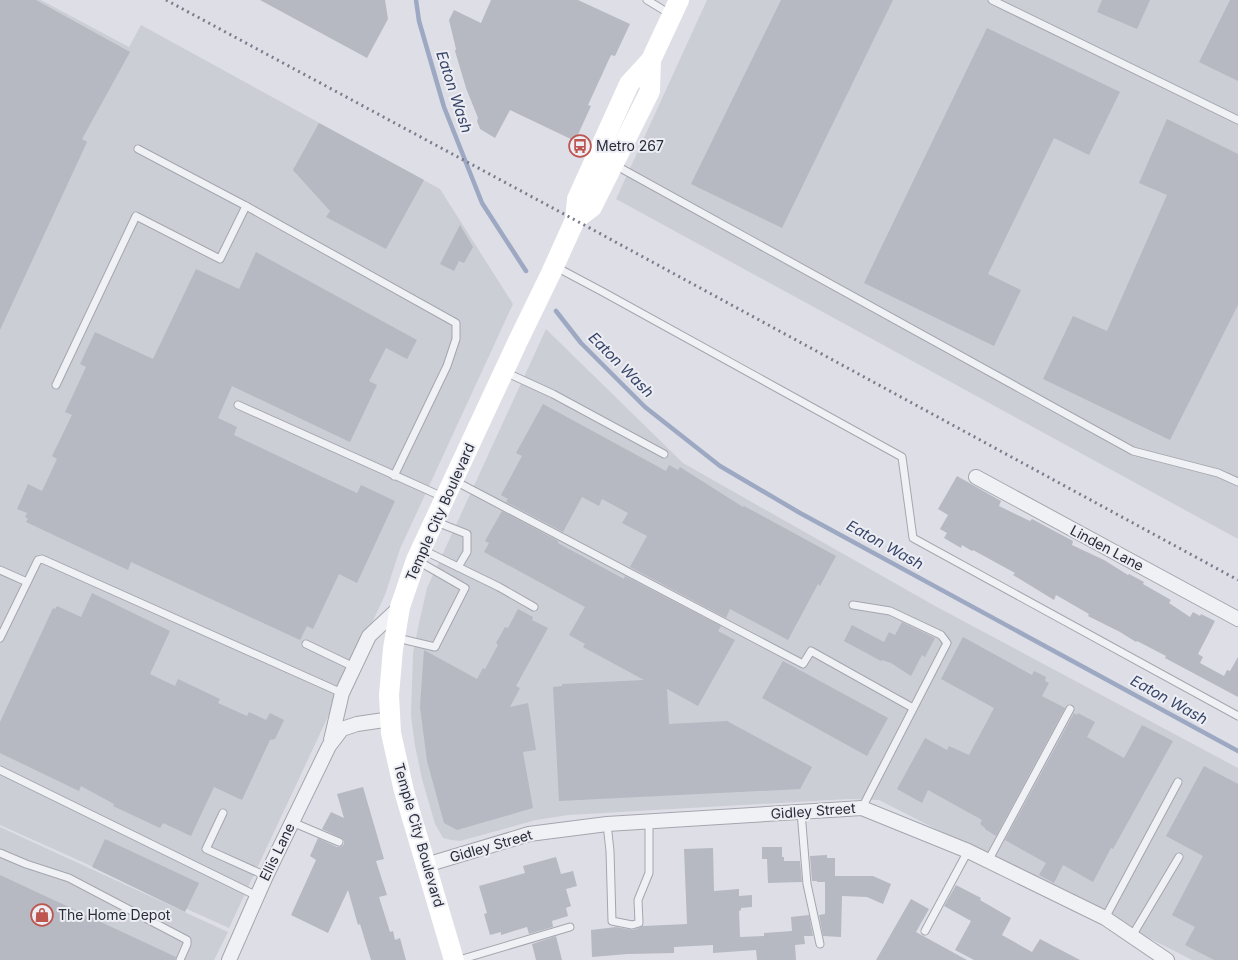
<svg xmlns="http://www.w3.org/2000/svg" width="1238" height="960" viewBox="0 0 1238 960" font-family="Inter,sans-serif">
  <rect width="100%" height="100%" fill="#dedfe6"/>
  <g fill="#ccced6">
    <path d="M0 0H41L129 47 141 25 440 189 513 304 400 549 385 595 229 928 0 825Z"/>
    <path d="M707 0H1238V539L616 199Z"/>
    <path d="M546 329 683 463 937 607 1238 768V960H1192L879 800 849 799 569 815 536 820 460 841 451 840 443 838 435 824 422 779 415 746 411 715 413 653 419 623 427 588Z"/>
    <path d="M0 827 228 932 214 960H0Z"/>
  </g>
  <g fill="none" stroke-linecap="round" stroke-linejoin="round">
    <g stroke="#9da8c2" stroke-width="4.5">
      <path d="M416 0 419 21 444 107 482 203 526 271"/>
      <path d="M556 311 581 343 645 407 720 466 800 513 1238 751"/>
    </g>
  </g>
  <g fill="#b6b8c2">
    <path d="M0 0H36L130 52 82 139 87 142 0 330Z"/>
    <path d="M260 0H385L388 19 367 58Z"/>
    <path d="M491 0H578L630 24 615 56 611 55 588 105 591 106 575 141 510 110 495 138 480 129 477 121 478 118 466 88 455 51 456 49 449 20 454 10 481 23Z"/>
    <path d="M781 0H893L782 228 691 184Z"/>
    <path d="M1102 0H1150L1137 29 1097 12Z"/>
    <path d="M1230 0H1238V81L1199 62Z"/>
    <path d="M987 28 1120 92 1089 155 1054 138 988 274 1021 290 994 346 864 283Z"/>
    <path d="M1167 119 1238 154V305L1170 440 1043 379 1073 316 1107 331 1167 195 1139 183Z"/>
    <path d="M319 123 424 180 386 249 326 217 330 211 293 170Z"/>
    <path d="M460 225 473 247 464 263 459 261 454 271 440 264Z"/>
    <path d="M256 252 417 340 407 359 386 348 369 381 377 385 350 442 232 386 218 418 237 427 234 435 316 474 357 493 361 485 395 501 357 583 339 574 313 629 307 626 300 640 131 562 128 570 26 522 28 519 25 517 27 513 17 509 28 484 42 491 57 459 52 456 72 415 65 412 86 367 80 364 95 332 153 359 196 269 239 289Z"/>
    <path d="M543 404 666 471 669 465 678 470 680 467 743 507 744 506 836 556 820 586 818 584 788 640 730 609 726 618 630 567 647 536 622 523 628 513 602 499 599 506 582 497 563 532 506 502 508 499 501 495 522 456 516 453Z"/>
    <path d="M957 476 1001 501 999 506 1030 521 1032 519 1073 541 1072 545 1104 560 1128 575 1129 574 1144 582 1143 584 1171 600 1169 603 1190 617 1193 612 1200 616 1201 614 1215 621 1198 654 1203 657 1200 663 1224 676 1227 670 1230 671 1238 657V697L1165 658 1166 656 1137 641 1136 642 1120 632 1088 616 1089 614 1056 595 1054 600 1013 575 1015 573 973 550 972 551 962 545 961 548 944 538 947 533 940 529 948 515 938 509Z"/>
    <path d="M502 511 558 541V543L624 579 625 576 721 626 718 631 735 640 698 706 667 689 669 724 727 721 812 767 800 789 559 801 553 687 562 686V684L644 680 583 647 585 644 569 635 585 607 484 552 489 543 485 541Z"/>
    <path d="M92 593 170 631 150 674 175 686 178 679 220 699 218 703 247 716 249 712 266 720 270 713 284 720 275 739 270 740 242 800 214 787 191 836 163 823 160 828 113 806 114 804 81 786 79 791 0 753V722L53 608 55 609 57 606 81 617Z"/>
    <path d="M518 609 533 617 532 620 548 628 516 686 520 688 510 707 528 703 536 750 523 752 533 808 457 830 444 823 427 761 420 707 424 650 477 679 483 668 485 669 498 645 496 643 505 627 508 628Z"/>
    <path d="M902 622 935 638 925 657 922 655 911 676 891 663 882 660 881 661 844 641 852 625 884 642 889 632 895 635Z"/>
    <path d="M963 637 1032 675 1034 671 1046 677 1045 681 1049 683 1042 696 1065 708 996 836 985 829V828L980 824 982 820 928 790 922 803 897 789 925 738 947 750 949 746 969 755 994 708 941 679Z"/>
    <path d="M783 661 888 718 867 756 762 698Z"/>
    <path d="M1074 713 1077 715 1078 713 1095 722 1087 737 1124 758 1142 725 1173 741 1113 849 1111 848 1093 882 1063 865 1054 883 1039 875 1046 863 1005 840Z"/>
    <path d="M1204 766 1238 784V960H1214L1185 945 1195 927 1172 915 1203 856 1166 836Z"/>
    <path d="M363 787 384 859 376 861 387 895 379 897 390 932 393 931 395 940 400 938 406 960H371L360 924 358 925 348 890 328 933 291 915 316 860 310 856 318 838 337 847 342 846 344 844V841L341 838 322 829 331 812 344 818 337 794Z"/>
    <path d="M105 839 199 883 185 912 92 867Z"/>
    <path d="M762 847H782V857H784V861H800L802 882 768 883 767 859H762Z"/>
    <path d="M713 848 714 891 739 889V896L752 895V907L741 908V910L739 911 740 937 764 936V933L792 931 791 917 809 915 813 936H804L805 944 795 945 796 960H757L756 950 713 953V945L674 947V953L628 954 592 957 591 930 616 927 633 930 643 926 687 924 684 849Z"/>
    <path d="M827 855V858H835V876H873L891 884 883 904 867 897 842 896 841 937 823 936 819 915 825 914V882H817V881H812L810 856Z"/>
    <path d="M556 857 561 874 573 871 577 886 566 889 571 906 566 908 568 916 552 921 553 927 529 934 527 927 501 935V932L490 935 484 914 487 913 479 886 525 873 523 866Z"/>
    <path d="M0 875 176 957 175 960H0Z"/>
    <path d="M956 885 981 898 980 900 1011 918 1002 935 1032 952 1040 939 1080 960H974L955 950 971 921 944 906Z"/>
    <path d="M911 899 929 909 916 932 967 960H876Z"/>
    <path d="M556 936 562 960H536L532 944Z"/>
  </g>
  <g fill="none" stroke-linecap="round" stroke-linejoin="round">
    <g stroke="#a4a6af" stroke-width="9">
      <g id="service">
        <path d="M647 0 670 14"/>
        <path d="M992 0 1238 120"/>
        <path d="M138 149 246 206 456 323V339L447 366 394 476"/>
        <path d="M615 165 1133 451 1218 473 1238 482"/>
        <path d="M556 267 603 292 902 457 913 538 1238 716"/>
        <path d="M505 372 553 394 664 454"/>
        <path d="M56 385 136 216 220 259 246 206"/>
        <path d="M238 405 443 497"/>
        <path d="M455 481 803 664 811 651 913 708"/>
        <path d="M423 550 458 567 467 552V534L434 521"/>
        <path d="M458 567 499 587 534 607"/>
        <path d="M0 570 27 582"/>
        <path d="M853 605 890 611 941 635 947 643 862 808"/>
        <path d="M0 638 38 560 42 559 342 693"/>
        <path d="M397 638 435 647 465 588 418 561"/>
        <path d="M306 644 354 667"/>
        <path d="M0 770 257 896"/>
        <path d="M801 812 807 884 820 944"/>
        <path d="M223 813 206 849 266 876"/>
        <path d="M292 822 339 842"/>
        <path d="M607 824 610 851 612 921 632 925 639 923 638 900 649 873V821"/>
        <path d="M0 853 26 864 69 878 187 940V944L180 960"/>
        <path d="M988 861 1070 709"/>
        <path d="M1105 918 1178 782"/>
        <path d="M925 931 968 851"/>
        <path d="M1132 936 1179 857"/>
        <path d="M459 960 570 927"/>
      </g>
    </g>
    <g stroke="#a4a6af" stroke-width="16">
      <g id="minor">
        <path d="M976 477 1238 619"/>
        <path d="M331 740 342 693 369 636 400 607"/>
        <path d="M426 865 529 834 607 824 862 808 968 851 1105 918 1167 960"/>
        <path d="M229 960 266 876 329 746 342 729 357 724 391 719"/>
      </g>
    </g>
    <use href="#service" stroke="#f0f1f4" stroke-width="7"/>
    <use href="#minor" stroke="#f0f1f4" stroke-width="14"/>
    <g stroke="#fff" stroke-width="20">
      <path d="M575 220 592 207 650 91 651 60"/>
      <path d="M454 960 404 791 391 733 389 695 393 649 400 607 416 560 518 341 551 273 575 220 577 199 629 84 651 60 679 0"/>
    </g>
    <path stroke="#797d8d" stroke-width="3" stroke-dasharray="2 4" stroke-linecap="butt" d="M166 0 575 220 1238 580"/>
  </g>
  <defs>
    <g id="bus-ring" transform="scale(1.15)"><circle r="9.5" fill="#edeef3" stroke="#bd5551" stroke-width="1.5"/><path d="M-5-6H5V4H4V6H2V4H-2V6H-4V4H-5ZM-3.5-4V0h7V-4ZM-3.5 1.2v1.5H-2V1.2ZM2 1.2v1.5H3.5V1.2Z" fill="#bd5551"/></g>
    <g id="shop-ring" transform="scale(1.15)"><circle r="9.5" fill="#edeef3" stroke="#bd5551" stroke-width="1.5"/><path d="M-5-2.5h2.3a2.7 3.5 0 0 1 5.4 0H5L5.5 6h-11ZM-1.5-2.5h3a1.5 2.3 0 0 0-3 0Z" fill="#bd5551"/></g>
  </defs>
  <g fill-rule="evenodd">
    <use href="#bus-ring" x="580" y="146"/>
    <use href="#shop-ring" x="42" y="915"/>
  </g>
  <g text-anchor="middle" stroke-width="4" stroke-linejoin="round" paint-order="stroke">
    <g font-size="14" fill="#292c3a" stroke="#edeef3" text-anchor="start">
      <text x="596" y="151">Metro 267</text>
      <text x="58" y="920">The Home Depot</text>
    </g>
    <g font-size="14" fill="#292c3a" stroke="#edeef3">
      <text transform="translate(440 512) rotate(-66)" y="5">Temple City Boulevard</text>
      <text transform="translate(1107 548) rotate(28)" y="5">Linden Lane</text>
      <text transform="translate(813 811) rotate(-4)" y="5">Gidley Street</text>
      <text transform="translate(419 835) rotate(74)" y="5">Temple City Boulevard</text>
      <text transform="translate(491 846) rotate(-16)" y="5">Gidley Street</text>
      <text transform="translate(277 852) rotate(-64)" y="5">Ellis Lane</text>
    </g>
    <g font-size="15" font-style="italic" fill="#384569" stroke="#edeef3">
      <text transform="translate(454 92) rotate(72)" y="5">Eaton Wash</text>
      <text transform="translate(621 365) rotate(45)" y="5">Eaton Wash</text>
      <text transform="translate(885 545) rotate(29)" y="5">Eaton Wash</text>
      <text transform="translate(1169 700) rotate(29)" y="5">Eaton Wash</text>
    </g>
  </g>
</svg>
